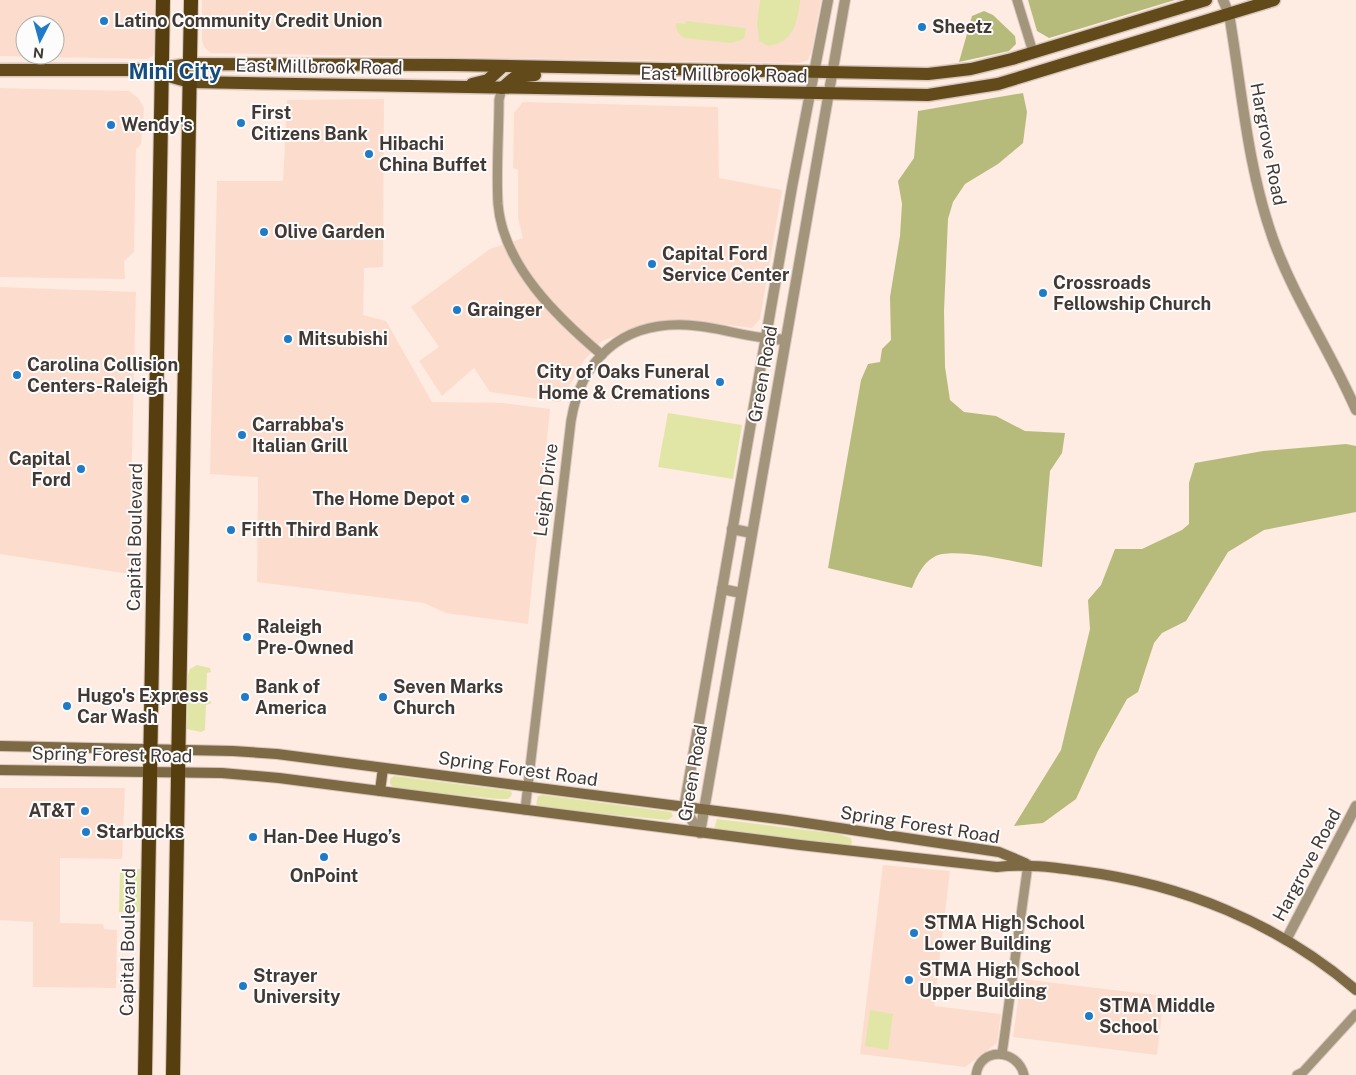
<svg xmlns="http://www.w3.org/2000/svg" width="1356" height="1075" viewBox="0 0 1356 1075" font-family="'Public Sans',sans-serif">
  <rect width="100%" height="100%" fill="#feebe1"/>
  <g fill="#fcddcd" fill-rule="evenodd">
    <path d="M0 0H155V49L153 56 146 59 0 56ZM25 25H55V55H25Z"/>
    <path d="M202 0H821L812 50 808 60 799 63 211 53 204 47 202 40Z"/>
    <path d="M0 88 129 91 138 98 144 108 141 144 136 149 134 252 124 261 125 279 0 277Z"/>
    <path d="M384 99 383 267 364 268 363 315 386 321 432 402 503 403 550 409 528 624 446 613 424 603 257 582 258 477 210 474 217 181H283L287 100Z"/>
    <path d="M523 102 718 107 719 178 782 190 760 319 752 328 697 321H656L602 341 585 359 560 402 490 392 474 368 442 396 419 361 439 347 411 307 490 249 523 238 518 219V170L513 168 514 113Z"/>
    <path d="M0 287 136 292 129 574 0 554Z"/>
    <path d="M0 788H125L122 859 60 858V923L103 924 104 929 117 930 116 988 33 987V922L0 920Z"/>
    <path d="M883 865 950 871 934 1006 1001 1014 997 1043 965 1067 860 1054Z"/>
    <path d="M1021 979 1164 996 1157 1055 1013 1037Z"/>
  </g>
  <g fill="#e1e6a7">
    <path d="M760 0H800C798 22 793 43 768 46L759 41 757 24Z"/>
    <path d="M686 21 746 28 744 39 731 43 684 38C679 34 675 30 676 23L685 24Z"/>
    <path d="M668 413 742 425 733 479 658 467Z"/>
    <path d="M197 665 210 668 211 672 207 673 206 698 212 703 206 705 205 730 201 732 187 729 188 675 190 669Z"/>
    <path d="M394 776 511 791 512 795 508 799H499L396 789 390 784V779Z"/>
    <path d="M543 795 671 812 673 816 668 820 542 808 536 804 538 796Z"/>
    <path d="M717 819 838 834 851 838 852 843 849 846 830 845 714 829Z"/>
    <path d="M120 869H141L140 912H119Z"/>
    <path d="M870 1010 893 1014 888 1050 865 1046Z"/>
  </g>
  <g fill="#b6bb7b">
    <path d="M1028 0H1175L1049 38 1037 31Z"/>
    <path d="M984 11 993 15 1015 36 1016 44 1009 51 959 62 972 16Z"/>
    <path d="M1023 93 1027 112 1023 143 998 164 965 184 953 202 948 219 944 311 945 367 950 400 964 412 996 416 1025 431 1065 433 1062 453 1050 471 1042 567C1020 563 952 546 934 557 922 564 917 576 912 588L828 568 861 380 868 364 880 362 882 349 891 340 890 297 900 236 902 204 898 181 914 158 918 111Z"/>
    <path d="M1346 444 1356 446V512L1264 530 1228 552 1186 621 1162 633 1154 643 1138 692 1127 699 1098 751 1076 799 1043 823 1014 826 1061 750 1090 629 1088 600 1101 585 1115 549H1142L1182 530 1189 524V483L1195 463 1263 451Z"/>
  </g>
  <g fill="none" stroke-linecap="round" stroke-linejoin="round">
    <g stroke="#d8c7be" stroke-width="11">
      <g id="minor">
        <path d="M1017 0 1033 52"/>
        <path d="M502 88 499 100C499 134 496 170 498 204 503 265 557 317 602 355"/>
        <path d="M525 810 571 421C581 359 622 322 686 325 713 326 739 335 765 338"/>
        <path d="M1002 1054 1028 864"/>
        <path d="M976 1075C980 1046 1018 1049 1024 1075"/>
        <path d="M1297 1075 1303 1072 1356 1014"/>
      </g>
    </g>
    <g stroke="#d8c7be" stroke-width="12">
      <g id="tertiary">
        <path d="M1223 0 1229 14C1242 90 1247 166 1273 239 1294 298 1331 352 1356 410"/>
        <path d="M765 338 785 340"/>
        <path d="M732 529 752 533"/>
        <path d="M722 589 741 593"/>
        <path d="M700 833 684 808 792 187 828 0"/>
        <path d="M700 833 845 0"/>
        <path d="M1286 940 1356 806"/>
      </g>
    </g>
    <g stroke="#d8c7be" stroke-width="12">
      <g id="secondary">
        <path d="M0 746 233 751 277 754 786 820 999 852 1025 863"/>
        <path d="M0 770 222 773 279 778 800 845 997 867C1028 864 1050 867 1080 871 1182 884 1278 923 1356 990"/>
        <path d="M380 791 383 768"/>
      </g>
    </g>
    <g stroke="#d8c7be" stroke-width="15">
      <g id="primary">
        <path d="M0 70H150L190 64 452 65 928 74 971 69 1012 59 1206 0"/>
        <path d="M154 72 190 82 928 95 998 84 1274 0"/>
        <path d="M472 84 488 80 502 67"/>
        <path d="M502 88 515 77 535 75"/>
      </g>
    </g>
    <g stroke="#d8c7be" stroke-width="16">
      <g id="trunk">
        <path d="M145 1075 163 0"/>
        <path d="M173 1075 191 0"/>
      </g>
    </g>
    <use href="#minor" stroke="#a3947c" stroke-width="9"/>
    <use href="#tertiary" stroke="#a3947c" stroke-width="10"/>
    <use href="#secondary" stroke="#7e6945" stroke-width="10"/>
    <use href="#primary" stroke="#634a1b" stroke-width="12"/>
    <use href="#trunk" stroke="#563e0e" stroke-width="14"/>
  </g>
  <g fill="#1f7bc8" stroke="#fcfcfc" stroke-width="2">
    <circle cx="104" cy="21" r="5"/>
    <circle cx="922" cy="27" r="5"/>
    <circle cx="241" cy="123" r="5"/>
    <circle cx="111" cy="125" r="5"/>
    <circle cx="369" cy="154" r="5"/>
    <circle cx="264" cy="232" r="5"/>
    <circle cx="652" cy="264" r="5"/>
    <circle cx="1043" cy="293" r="5"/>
    <circle cx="457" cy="310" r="5"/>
    <circle cx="288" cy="339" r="5"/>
    <circle cx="17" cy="375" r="5"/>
    <circle cx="720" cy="382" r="5"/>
    <circle cx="242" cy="435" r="5"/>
    <circle cx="81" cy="469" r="5"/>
    <circle cx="465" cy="499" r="5"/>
    <circle cx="231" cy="530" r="5"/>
    <circle cx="247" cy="637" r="5"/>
    <circle cx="245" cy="697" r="5"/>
    <circle cx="383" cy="697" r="5"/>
    <circle cx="67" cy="706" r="5"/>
    <circle cx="85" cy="811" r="5"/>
    <circle cx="86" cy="832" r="5"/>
    <circle cx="253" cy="837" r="5"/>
    <circle cx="324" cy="857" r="5"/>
    <circle cx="914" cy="933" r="5"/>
    <circle cx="909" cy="980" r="5"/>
    <circle cx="243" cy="986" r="5"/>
    <circle cx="1089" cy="1016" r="5"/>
  </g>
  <g text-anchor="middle" stroke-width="4" stroke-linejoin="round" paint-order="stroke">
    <g font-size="18" font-weight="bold" fill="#423934" stroke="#fcfcfc" text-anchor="start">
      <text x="114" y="27">Latino Community Credit Union</text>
      <text x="932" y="33">Sheetz</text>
      <text x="251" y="119">First<tspan x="251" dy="21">Citizens Bank</tspan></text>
      <text x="121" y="131">Wendy's</text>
      <text x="379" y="150">Hibachi<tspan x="379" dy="21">China Buffet</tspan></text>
      <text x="274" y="238">Olive Garden</text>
      <text x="662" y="260">Capital Ford<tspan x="662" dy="21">Service Center</tspan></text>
      <text x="1053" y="289">Crossroads<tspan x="1053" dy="21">Fellowship Church</tspan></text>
      <text x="467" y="316">Grainger</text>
      <text x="298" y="345">Mitsubishi</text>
      <text x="27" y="371">Carolina Collision<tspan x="27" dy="21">Centers-Raleigh</tspan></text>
      <text x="710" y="378" text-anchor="end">City of Oaks Funeral<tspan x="710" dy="21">Home &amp; Cremations</tspan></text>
      <text x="252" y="431">Carrabba's<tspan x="252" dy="21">Italian Grill</tspan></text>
      <text x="71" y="465" text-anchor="end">Capital<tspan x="71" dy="21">Ford</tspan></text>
      <text x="455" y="505" text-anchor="end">The Home Depot</text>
      <text x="241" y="536">Fifth Third Bank</text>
      <text x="257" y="633">Raleigh<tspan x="257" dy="21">Pre-Owned</tspan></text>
      <text x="255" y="693">Bank of<tspan x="255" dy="21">America</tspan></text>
      <text x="393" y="693">Seven Marks<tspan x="393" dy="21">Church</tspan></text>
      <text x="77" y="702">Hugo's Express<tspan x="77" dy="21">Car Wash</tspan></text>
      <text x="75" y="817" text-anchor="end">AT&amp;T</text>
      <text x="96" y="838">Starbucks</text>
      <text x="263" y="843">Han-Dee Hugo’s</text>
      <text x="324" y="882" text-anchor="middle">OnPoint</text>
      <text x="924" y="929">STMA High School<tspan x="924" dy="21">Lower Building</tspan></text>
      <text x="919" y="976">STMA High School<tspan x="919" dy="21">Upper Building</tspan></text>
      <text x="253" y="982">Strayer<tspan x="253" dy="21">University</tspan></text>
      <text x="1099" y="1012">STMA Middle<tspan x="1099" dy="21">School</tspan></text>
    </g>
    <g font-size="18" fill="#423934" stroke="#fcfcfc">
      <text transform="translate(319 67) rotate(1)" y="6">East Millbrook Road</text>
      <text transform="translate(724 75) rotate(1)" y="6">East Millbrook Road</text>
      <text transform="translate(1268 144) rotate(79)" y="6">Hargrove Road</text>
      <text transform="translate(763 374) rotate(-80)" y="6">Green Road</text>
      <text transform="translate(546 490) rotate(-83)" y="6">Leigh Drive</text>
      <text transform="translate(135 537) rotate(-89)" y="6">Capital Boulevard</text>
      <text transform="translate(112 755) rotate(1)" y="6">Spring Forest Road</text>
      <text transform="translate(518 769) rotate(8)" y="6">Spring Forest Road</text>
      <text transform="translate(693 773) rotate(-80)" y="6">Green Road</text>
      <text transform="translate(920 825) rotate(9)" y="6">Spring Forest Road</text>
      <text transform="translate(1307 865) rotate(-62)" y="6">Hargrove Road</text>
      <text transform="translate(128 942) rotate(-89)" y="6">Capital Boulevard</text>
    </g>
    <g font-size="22" font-weight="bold" fill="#144d7e" stroke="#fcfcfc">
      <text x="175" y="79">Mini City</text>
    </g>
  </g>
  <g transform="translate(40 40) rotate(186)"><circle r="24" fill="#fcfcfc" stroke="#b2aeac"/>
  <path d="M0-4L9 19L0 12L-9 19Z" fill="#1f7bc8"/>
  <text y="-8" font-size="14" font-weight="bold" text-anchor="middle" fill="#423934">N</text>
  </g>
</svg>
